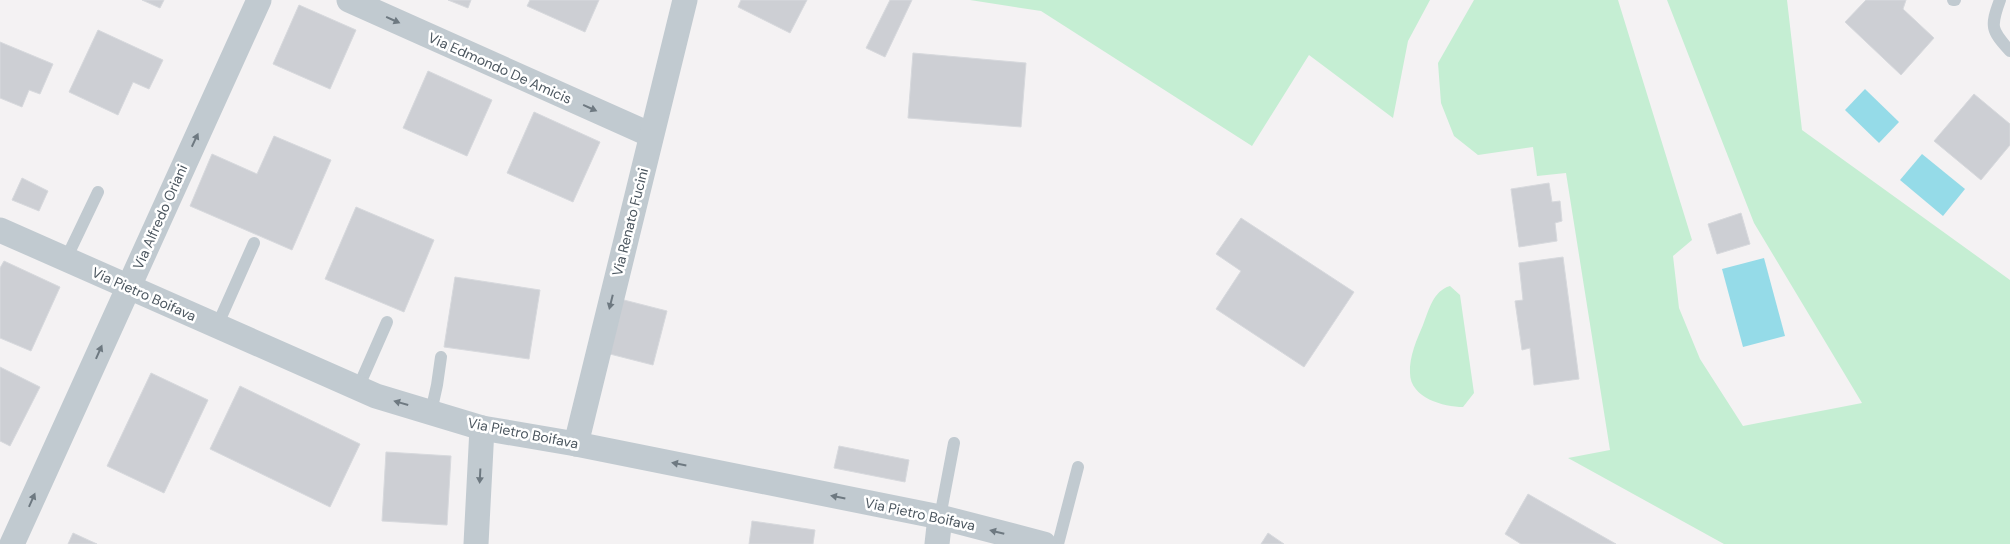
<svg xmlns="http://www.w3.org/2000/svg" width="2010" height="544" viewBox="0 0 2010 544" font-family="'DM Sans',sans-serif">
  <rect width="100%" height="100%" fill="#f4f2f3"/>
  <g fill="#c5eed3">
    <path d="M970 0H1430L1408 41 1393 118 1309 55 1252 146 1041 11Z"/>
    <path d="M1474 0H1618L1692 240 1673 256 1679 308 1700 359 1743 426 1862 403 1754 223 1667 0H1787L1802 130 2010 280V544H1724L1568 458 1610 450 1566 173 1537 176 1533 147 1478 155 1454 136 1441 103 1438 63Z"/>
    <path d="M1450 286 1460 295 1474 393 1463 407C1444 407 1410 398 1410 373 1409 357 1417 339 1423 325 1429 310 1433 291 1450 286Z"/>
  </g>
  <g fill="#95dbe8">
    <path d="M1865 89 1899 122 1879 143 1845 110Z"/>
    <path d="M1922 154 1965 189 1943 216 1900 180Z"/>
    <path d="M1764 258 1785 336 1743 347 1722 269Z"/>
  </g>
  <g fill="#cdcfd4" stroke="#d7d9dd">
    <path d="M142 0H164L160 8Z"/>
    <path d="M448 0H471L468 8Z"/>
    <path d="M530 0H599L585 32 527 6Z"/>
    <path d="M741 0H807L790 33 738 7Z"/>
    <path d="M890 0H912L885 57 866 48Z"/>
    <path d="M1866 0H1906L1903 9 1934 38 1901 75 1845 22Z"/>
    <path d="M299 5 356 30 330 89 273 64Z"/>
    <path d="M98 30 163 60 149 89 133 82 118 115 69 92Z"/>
    <path d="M0 42 53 64 40 94 29 90 22 107 0 98Z"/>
    <path d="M913 53 1026 63 1021 127 908 118Z"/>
    <path d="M428 71 492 100 467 156 403 128Z"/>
    <path d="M1974 94 2010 124V145L1981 180 1934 141Z"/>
    <path d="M534 112 600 142 573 202 507 173Z"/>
    <path d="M274 136 331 160 292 250 190 206 212 154 257 174Z"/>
    <path d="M22 178 48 191 39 211 12 200Z"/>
    <path d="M1549 183 1552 202 1560 201 1562 221 1555 223 1557 241 1519 247 1511 189Z"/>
    <path d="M356 207 434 240 404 312 325 279Z"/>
    <path d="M1741 213 1750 244 1717 254 1708 224Z"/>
    <path d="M1241 218 1354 292 1304 367 1216 309 1241 271 1216 254Z"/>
    <path d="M1563 257 1579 379 1534 385 1530 348 1522 350 1515 301 1523 300 1519 263Z"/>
    <path d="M4 261 60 287 31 351 0 338V268Z"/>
    <path d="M455 277 540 290 529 359 444 347Z"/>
    <path d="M620 299 667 311 653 365 606 353Z"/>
    <path d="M0 367 40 387 10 446 0 441Z"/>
    <path d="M151 373 208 400 164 493 107 466Z"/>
    <path d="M240 386 360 444 330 507 210 449Z"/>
    <path d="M839 446 909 460 905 482 834 468Z"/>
    <path d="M386 452 451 456 447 525 382 521Z"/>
    <path d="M1528 494 1616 544H1521L1505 534Z"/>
    <path d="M752 521 815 530 813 544H749Z"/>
    <path d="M73 533 97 544H68Z"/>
    <path d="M1268 533 1284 544H1261Z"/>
  </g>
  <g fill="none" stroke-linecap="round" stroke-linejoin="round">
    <g stroke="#c1cad0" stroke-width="12">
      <path d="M1953 0H1955"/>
      <path d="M2000 0C1990 27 1991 30 2010 51"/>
      <path d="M66 259 98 192"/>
      <path d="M217 326 254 243"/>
      <path d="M358 388 387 322"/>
      <path d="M431 412 437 385 441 357"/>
      <path d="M940 517 954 443"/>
      <path d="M1058 544 1078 467"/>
    </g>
    <g stroke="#c1cad0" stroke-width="25">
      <path d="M349 0 651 135"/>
      <path d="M0 230 376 396 482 428 576 444 940 517 1044 544"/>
      <path d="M576 444 685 0"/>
      <path d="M12 544 259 0"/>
      <path d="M476 544 482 428"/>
      <path d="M937 544 940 517"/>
    </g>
  </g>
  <defs><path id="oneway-solid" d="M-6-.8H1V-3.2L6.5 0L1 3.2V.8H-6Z" transform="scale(1.25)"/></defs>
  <g fill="#6e7981">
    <use href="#oneway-solid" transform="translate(393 20) rotate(24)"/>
    <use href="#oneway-solid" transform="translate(590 108) rotate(24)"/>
    <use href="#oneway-solid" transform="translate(195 140) rotate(-65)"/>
    <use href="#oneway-solid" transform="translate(611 302) rotate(104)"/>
    <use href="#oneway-solid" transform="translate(99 352) rotate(-66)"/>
    <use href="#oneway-solid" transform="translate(401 403) rotate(-164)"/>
    <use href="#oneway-solid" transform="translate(679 464) rotate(-169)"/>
    <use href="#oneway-solid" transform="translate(480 476) rotate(93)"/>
    <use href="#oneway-solid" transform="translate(838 497) rotate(-169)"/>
    <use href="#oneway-solid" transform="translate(32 500) rotate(-66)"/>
    <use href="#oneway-solid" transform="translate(997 532) rotate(-166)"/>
  </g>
  <g text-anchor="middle" stroke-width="5" stroke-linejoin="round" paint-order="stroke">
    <g font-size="14" fill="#4b565f" stroke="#fff">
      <text transform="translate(500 68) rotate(24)" y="5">Via Edmondo De Amicis</text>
      <text transform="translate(160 217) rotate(-66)" y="5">Via Alfredo Oriani</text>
      <text transform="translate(630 222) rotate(-76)" y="5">Via Renato Fucini</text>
      <text transform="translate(144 294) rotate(24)" y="5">Via Pietro Boifava</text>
      <text transform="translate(523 433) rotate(11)" y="5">Via Pietro Boifava</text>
      <text transform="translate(920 514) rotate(12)" y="5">Via Pietro Boifava</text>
    </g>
  </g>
</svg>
